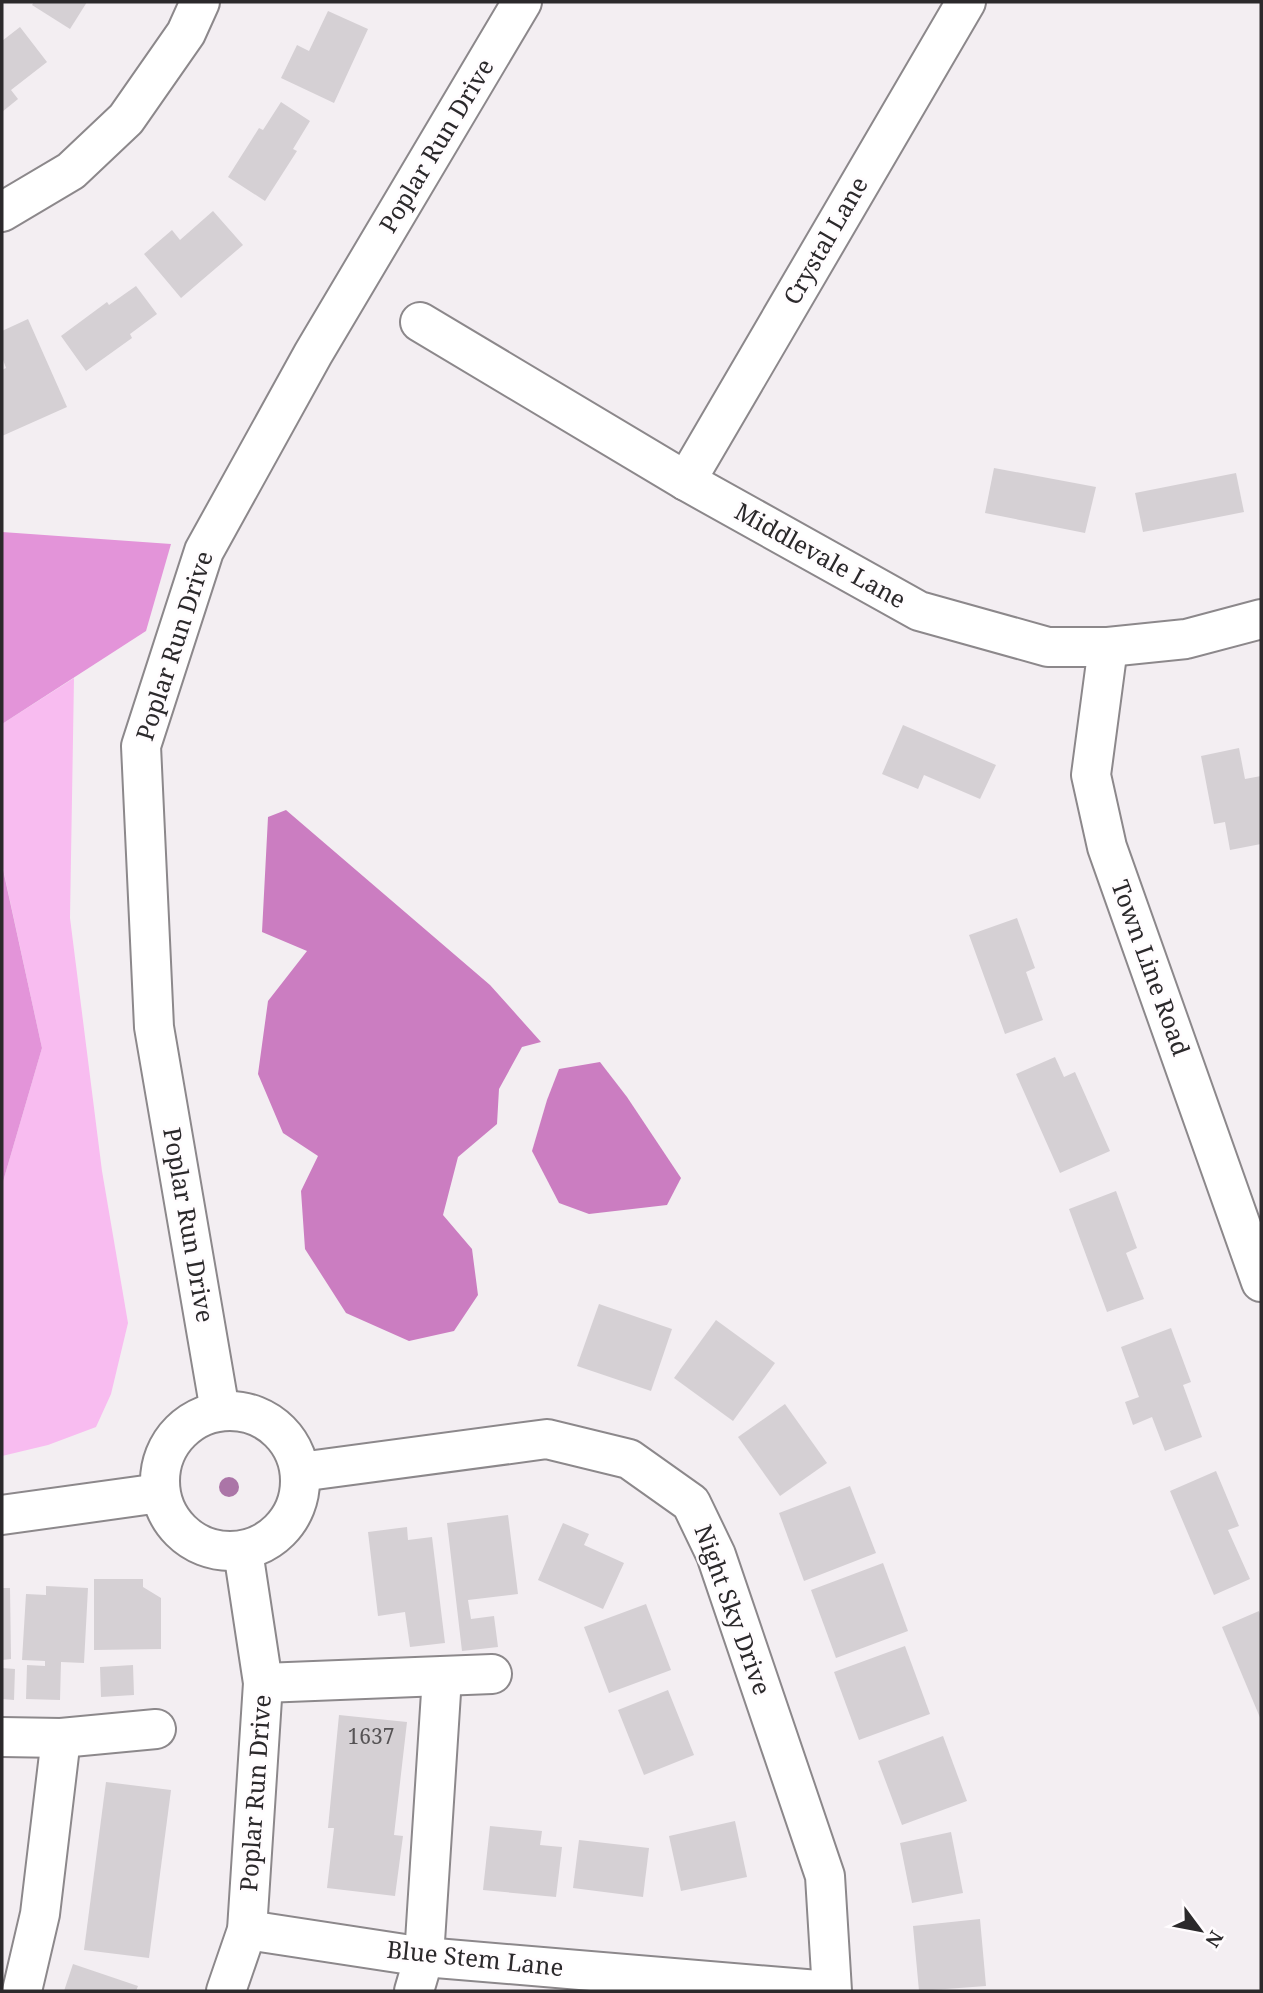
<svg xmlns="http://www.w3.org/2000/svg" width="1263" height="1993" viewBox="0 0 1263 1993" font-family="'Noto Serif',serif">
  <rect width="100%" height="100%" fill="#f3eef2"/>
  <path fill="#f8bcf0" d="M74 678 70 918 102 1171 128 1323 111 1394 96 1427 48 1445 2 1456V1185L42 1048 2 864V724Z"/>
  <g fill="#e394d9">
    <path d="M2 532 171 544 146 631 2 724Z"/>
    <path d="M2 865 42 1048 2 1185V864Z"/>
  </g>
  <g fill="#cb7dc1">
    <path d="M286 810 490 985 541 1042 522 1047 499 1089 497 1124 458 1157 443 1215 472 1249 478 1295 454 1331 409 1341 346 1313 305 1249 301 1191 318 1156 283 1133 258 1074 268 1001 307 951 262 932 268 817Z"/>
    <path d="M600 1062 627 1097 681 1178 667 1205 589 1214 559 1203 532 1151 547 1100 559 1069Z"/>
  </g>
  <g fill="#d5d0d4">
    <path d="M34 2H87L70 29 32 5Z"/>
    <path d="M328 11 368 29 334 103 281 78 297 45 309 51Z"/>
    <path d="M20 27 47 62 11 90 18 99 2 112V41Z"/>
    <path d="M281 102 310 121 293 149 297 151 265 201 228 177 259 128 263 130Z"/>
    <path d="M213 211 243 245 181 298 144 254 172 230 180 240Z"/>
    <path d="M136 286 157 314 130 334 132 338 86 371 61 336 107 302 109 305Z"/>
    <path d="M28 319 67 407 2 436V370L6 368 2 357V331Z"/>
    <path d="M994 468 1096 487 1085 533 985 513Z"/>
    <path d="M1236 473 1244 512 1143 532 1135 493Z"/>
    <path d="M903 725 996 765 980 799 924 775 918 789 882 774Z"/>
    <path d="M1239 748 1245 779 1261 776V844L1230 850 1225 822 1214 824 1201 756Z"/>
    <path d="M1017 918 1035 968 1026 972 1043 1020 1005 1034 969 935Z"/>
    <path d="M1055 1057 1064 1077 1075 1072 1110 1151 1060 1173 1016 1074Z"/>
    <path d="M1116 1191 1137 1248 1126 1253 1144 1299 1107 1312 1069 1209Z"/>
    <path d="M599 1304 672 1329 651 1391 577 1366Z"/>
    <path d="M716 1320 775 1363 733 1421 674 1378Z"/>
    <path d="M1171 1328 1191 1382 1183 1385 1202 1437 1165 1451 1152 1417 1133 1425 1125 1402 1139 1397 1121 1347Z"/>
    <path d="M785 1404 827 1463 780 1496 738 1437Z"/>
    <path d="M1216 1471 1239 1526 1228 1530 1250 1579 1214 1595 1170 1491Z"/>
    <path d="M850 1486 876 1553 804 1581 779 1513Z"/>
    <path d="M508 1515 518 1594 468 1600 471 1619 494 1616 498 1647 462 1651 447 1523Z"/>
    <path d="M563 1523 589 1534 584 1545 624 1563 603 1609 538 1580Z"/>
    <path d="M407 1527 408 1540 432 1537 445 1643 410 1647 405 1612 378 1616 368 1532Z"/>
    <path d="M883 1563 908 1631 836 1658 811 1590Z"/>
    <path d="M94 1579H143V1587L161 1598V1649L94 1650Z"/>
    <path d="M46 1586 88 1588 84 1663 61 1662 60 1700 26 1699 27 1665 45 1666V1661L22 1660 26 1594 46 1595Z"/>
    <path d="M2 1588H10L11 1659 2 1660Z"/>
    <path d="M646 1604 671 1670 609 1693 584 1627Z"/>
    <path d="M1259 1611 1261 1617V1720L1222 1627Z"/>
    <path d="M905 1646 930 1714 859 1740 834 1672Z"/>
    <path d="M133 1665 134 1695 101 1697 100 1667Z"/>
    <path d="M2 1668 15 1669 14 1700 2 1699Z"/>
    <path d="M668 1690 694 1755 644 1775 618 1710Z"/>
    <path d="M339 1715 407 1722 394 1835 403 1836 395 1896 327 1888 334 1828H328Z"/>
    <path d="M943 1736 967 1801 902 1825 878 1761Z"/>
    <path d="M106 1782 171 1790 149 1958 84 1950Z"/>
    <path d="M735 1821 747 1877 681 1891 669 1836Z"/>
    <path d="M490 1826 542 1831 540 1845 562 1847 556 1897 483 1890Z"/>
    <path d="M951 1832 963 1893 912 1903 900 1843Z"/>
    <path d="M579 1840 649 1848 643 1897 573 1888Z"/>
    <path d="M980 1919 986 1986 919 1991 913 1926Z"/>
    <path d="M73 1964 138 1986 136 1991H64Z"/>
  </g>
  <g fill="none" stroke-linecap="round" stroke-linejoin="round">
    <g stroke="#8c888b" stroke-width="42">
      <g id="minor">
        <path d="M2 212 71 171 126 119 186 33 200 2"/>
        <path d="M420 322 686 481 919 611 1048 647H1108L1186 639 1261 619"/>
        <path d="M686 481 966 2"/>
        <path d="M1108 647 1091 775 1107 847 1261 1282"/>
        <path d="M220 1411 154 1027 141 746 204 551 313 354 522 2"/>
        <circle cx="230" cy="1481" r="70"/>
        <path d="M300 1472 547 1439 629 1459 691 1503 716 1555 825 1876 832 1991"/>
        <path d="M2 1515 160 1493"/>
        <path d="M263 1683 492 1674"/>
        <path d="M2 1737 61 1738 156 1729"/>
        <path d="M247 1930 424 1957 830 1991"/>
        <path d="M22 1991 40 1914 61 1738"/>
        <path d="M226 1991 247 1930 263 1683 243 1551"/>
        <path d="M414 1991 424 1957 442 1677"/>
      </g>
    </g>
    <use href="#minor" stroke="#fff" stroke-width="38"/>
  </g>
  <circle fill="#ab75a7" cx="229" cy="1487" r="10"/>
  <g text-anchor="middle" stroke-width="5" stroke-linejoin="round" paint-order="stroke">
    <g font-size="21" fill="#565355">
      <text x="371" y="1744">1637</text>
    </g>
    <g font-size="24" fill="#2b292b" stroke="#fffcfe">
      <text transform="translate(437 146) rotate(-59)" y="8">Poplar Run Drive</text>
      <text transform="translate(826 241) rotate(-60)" y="8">Crystal Lane</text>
      <text transform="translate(820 556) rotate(29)" y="8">Middlevale Lane</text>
      <text transform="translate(175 646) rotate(-72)" y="8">Poplar Run Drive</text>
      <text transform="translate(1150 968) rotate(70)" y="8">Town Line Road</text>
      <text transform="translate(188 1225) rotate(80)" y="8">Poplar Run Drive</text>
      <text transform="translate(732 1610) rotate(70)" y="8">Night Sky Drive</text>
      <text transform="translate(256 1793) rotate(-86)" y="8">Poplar Run Drive</text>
      <text transform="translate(475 1959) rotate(6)" y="8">Blue Stem Lane</text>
    </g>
  </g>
  <rect width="1263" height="1993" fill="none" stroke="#2b292b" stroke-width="7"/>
  <g transform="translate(1200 1930) rotate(122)" stroke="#fffcfe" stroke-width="5" paint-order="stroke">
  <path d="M0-5L12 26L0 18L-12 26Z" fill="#2b292b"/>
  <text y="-10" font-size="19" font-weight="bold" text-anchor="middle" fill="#2b292b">N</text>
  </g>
</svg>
